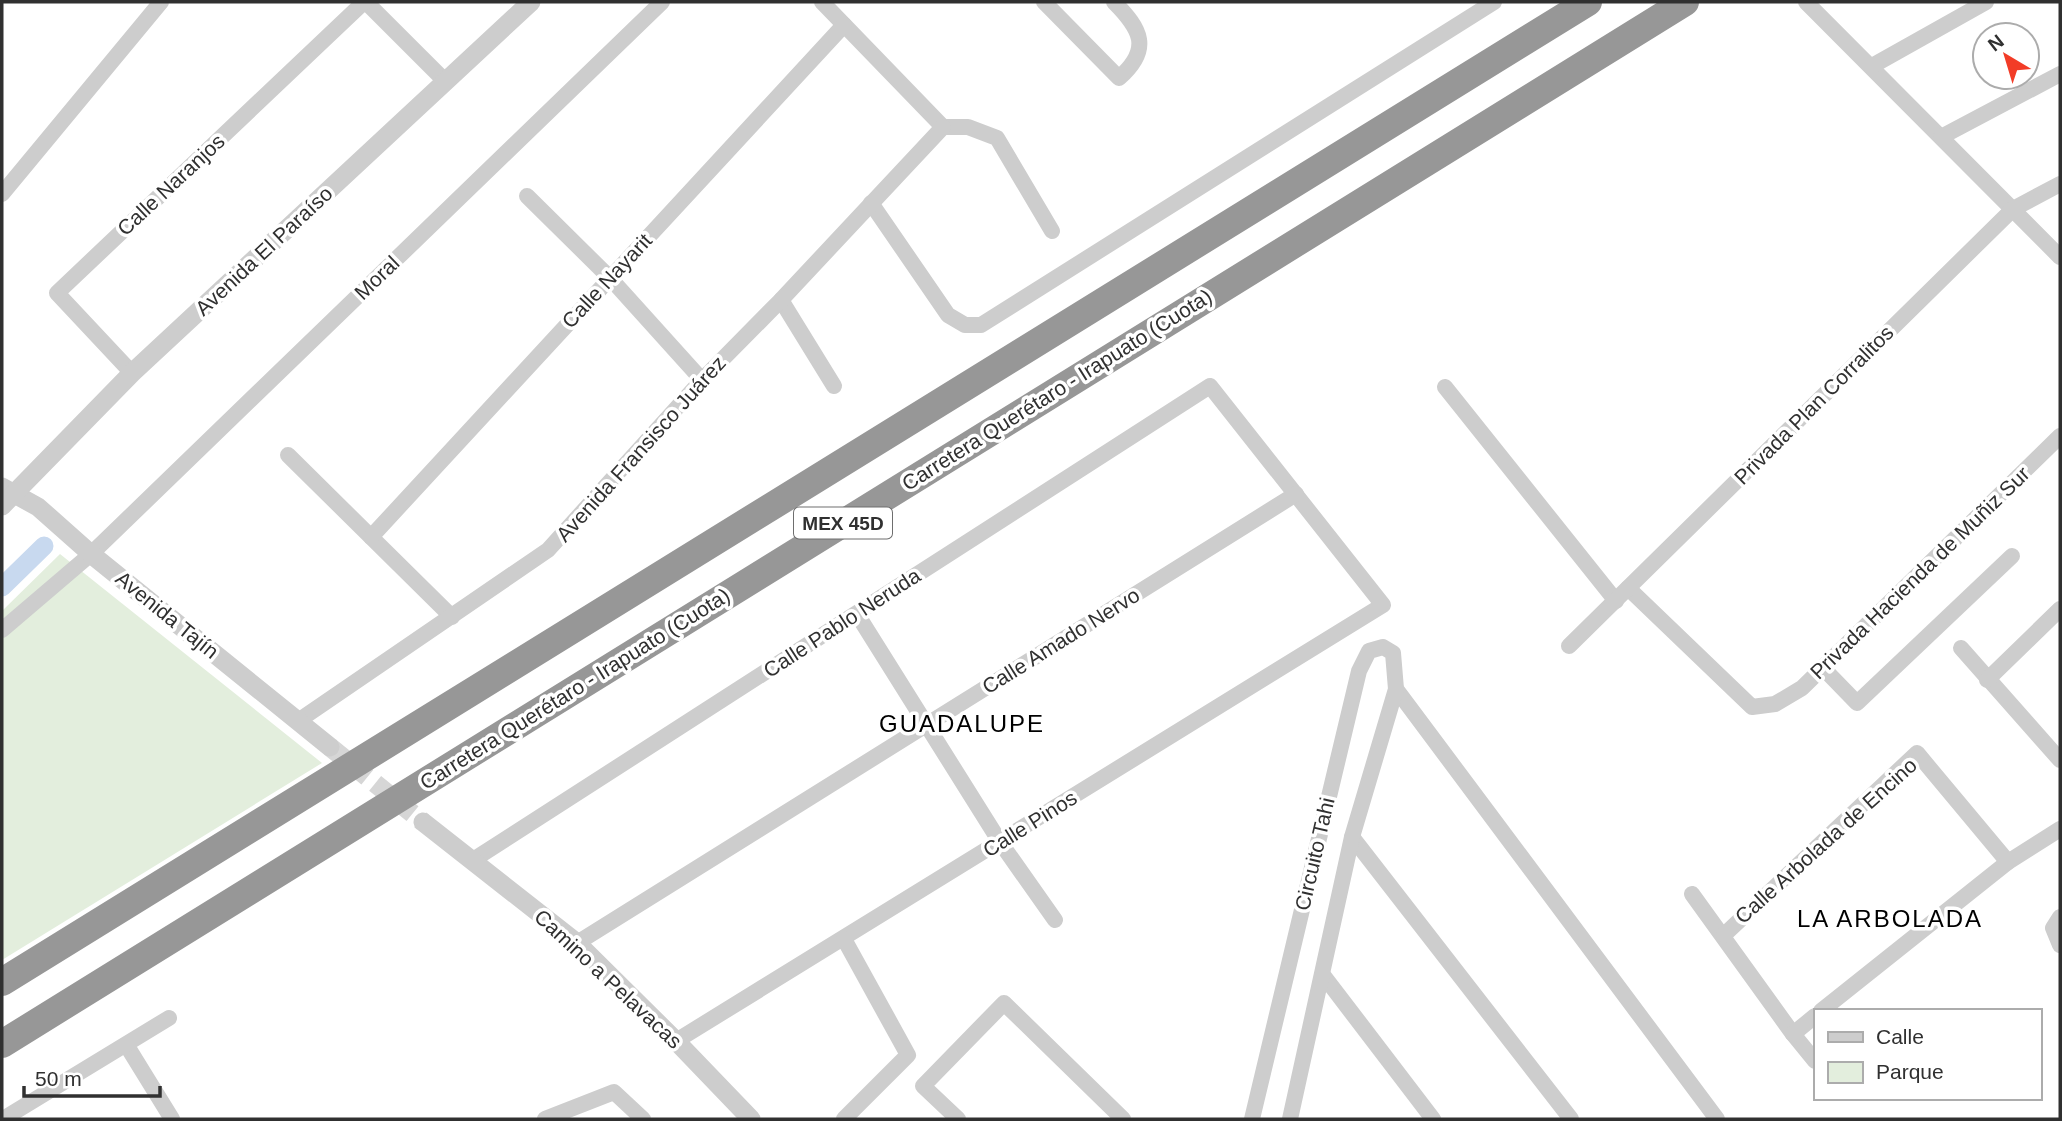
<svg xmlns="http://www.w3.org/2000/svg" width="2062" height="1121" viewBox="0 0 2062 1121" font-family="Arial,sans-serif">
  <rect width="100%" height="100%" fill="#fff"/>
  <path fill="#e3eedd" d="M60 554 322 763 2 960V611Z"/>
  <g fill="none" stroke-linecap="round" stroke-linejoin="round">
    <path stroke="#c8d9ef" stroke-width="19" d="M2 587 44 546"/>
    <path stroke="#d6d6d6" stroke-width="19" stroke-dasharray="19 10" stroke-linecap="butt" d="M330 747 423 822"/>
    <g stroke="#cdcdcd" stroke-width="16">
      <path d="M366 2 446 82"/>
      <path d="M822 2 943 127"/>
      <path d="M1044 2 1119 78C1152 49 1141 29 1114 2"/>
      <path d="M1806 2 2060 257"/>
      <path d="M1872 66 1986 2"/>
      <path d="M943 127H968L997 138 1052 231"/>
      <path d="M1941 137 2060 74"/>
      <path d="M2 194 161 2"/>
      <path d="M527 196 610 278 702 380"/>
      <path d="M871 203 948 315 965 325H981L1494 2"/>
      <path d="M781 300 834 386"/>
      <path d="M132 373 57 293 364 2"/>
      <path d="M1445 387 1616 601"/>
      <path d="M288 455 452 617"/>
      <path d="M371 537 844 25"/>
      <path d="M1628 588 1752 707 1775 704 1802 688 2060 436"/>
      <path d="M857 614 1000 842 1055 920"/>
      <path d="M2 630 91 554 662 2"/>
      <path d="M1569 646 2013 209 2060 184"/>
      <path d="M1961 648 2060 760"/>
      <path d="M1823 668 1857 703 2012 556"/>
      <path d="M1987 680 2060 609"/>
      <path d="M1396 689 1717 1119"/>
      <path d="M298 721 548 550 702 380 781 300 943 127"/>
      <path d="M1352 837 1571 1119"/>
      <path d="M473 860 1210 386 1383 605 676 1041"/>
      <path d="M1692 894 1793 1034 1815 1061"/>
      <path d="M2060 917 2053 928 2060 945"/>
      <path d="M1724 935 1917 753 2008 862"/>
      <path d="M577 943 1296 494"/>
      <path d="M1323 975 1433 1119"/>
      <path d="M1821 1011 2008 862 2060 829"/>
      <path d="M1793 1034 1815 1016"/>
      <path d="M127 1046 172 1119"/>
      <path d="M3 1119 169 1018"/>
      <path d="M545 1119 614 1092 643 1119"/>
      <path d="M844 1119 908 1055 844 939"/>
      <path d="M958 1119 923 1086 1004 1003 1123 1119"/>
      <path d="M1252 1119 1359 671 1369 651 1383 647 1393 653 1396 689 1352 837 1290 1119"/>
    </g>
    <g stroke="#cdcdcd" stroke-width="19">
      <path d="M2 487 38 507 91 554 330 747"/>
      <path d="M2 506 132 373 531 2"/>
      <path d="M423 822 577 943 676 1041 751 1119"/>
    </g>
    <g stroke="#979797" stroke-width="28">
      <path d="M2 982 1588 2"/>
      <path d="M2 1044 1685 2"/>
    </g>
  </g>
  <g text-anchor="middle" stroke-width="7" stroke-linejoin="round" paint-order="stroke">
    <rect fill="#fff" stroke="#6e6e6e" stroke-width="2" x="794" y="507.5" width="98" height="31" rx="5"/>
    <g font-size="19" font-weight="bold" fill="#303030">
      <text x="843" y="530">MEX 45D</text>
    </g>
    <g font-size="21" fill="#303030" stroke="#fff">
      <text transform="translate(171 185) rotate(-43)" y="7">Calle Naranjos</text>
      <text transform="translate(264 251) rotate(-43)" y="7">Avenida El Paraíso</text>
      <text transform="translate(377 278) rotate(-44)" y="7">Moral</text>
      <text transform="translate(607 281) rotate(-47)" y="7">Calle Nayarit</text>
      <text transform="translate(1057 390) rotate(-32)" y="7">Carretera Querétaro - Irapuato (Cuota)</text>
      <text transform="translate(1814 405) rotate(-45)" y="7">Privada Plan Corralitos</text>
      <text transform="translate(641 449) rotate(-48)" y="7">Avenida Fransisco Juárez</text>
      <text transform="translate(1920 573) rotate(-44)" y="7">Privada Hacienda de Muñiz Sur</text>
      <text transform="translate(167 615) rotate(39)" y="7">Avenida Tajín</text>
      <text transform="translate(842 623) rotate(-33)" y="7">Calle Pablo Neruda</text>
      <text transform="translate(1061 641) rotate(-32)" y="7">Calle Amado Nervo</text>
      <text transform="translate(575 689) rotate(-32)" y="7">Carretera Querétaro - Irapuato (Cuota)</text>
      <text transform="translate(1030 824) rotate(-32)" y="7">Calle Pinos</text>
      <text transform="translate(1826 841) rotate(-42)" y="7">Calle Arbolada de Encino</text>
      <text transform="translate(1315 854) rotate(-77)" y="7">Circuito Tahi</text>
      <text transform="translate(608 979) rotate(43)" y="7">Camino a Pelavacas</text>
    </g>
    <g font-size="24" letter-spacing="2" fill="#000" stroke="#fff">
      <text x="962" y="732">GUADALUPE</text>
      <text x="1890" y="927">LA ARBOLADA</text>
    </g>
  </g>
  <rect width="2062" height="1121" fill="none" stroke="#303030" stroke-width="7"/>
  <rect x="1814" y="1009" width="228" height="91" fill="#ffffff" stroke="#acacac" stroke-width="2"/>
  <rect x="1828" y="1032" width="35" height="10" fill="#cdcdcd" stroke="#acacac" stroke-width="2"/>
  <text x="1876" y="1044" font-size="21" fill="#303030">Calle</text>
  <rect x="1828" y="1062" width="35" height="21" fill="#e3eedd" stroke="#acacac" stroke-width="2"/>
  <text x="1876" y="1079" font-size="21" fill="#303030">Parque</text>
  <g transform="translate(2006 56) rotate(322)"><circle r="33" fill="#ffffff" stroke="#acacac" stroke-width="2"/>
  <path d="M0-5L12 26L0 18L-12 26Z" fill="#f23c27"/>
  <text y="-10" font-size="19" font-weight="bold" text-anchor="middle" fill="#303030">N</text>
  </g>
  <path d="M24 1086v10h136v-10" fill="none" stroke="#303030" stroke-width="3.5"/>
  <text x="35" y="1086" font-size="21" fill="#303030" stroke="#ffffff" stroke-width="5" paint-order="stroke">50 m</text>
</svg>
